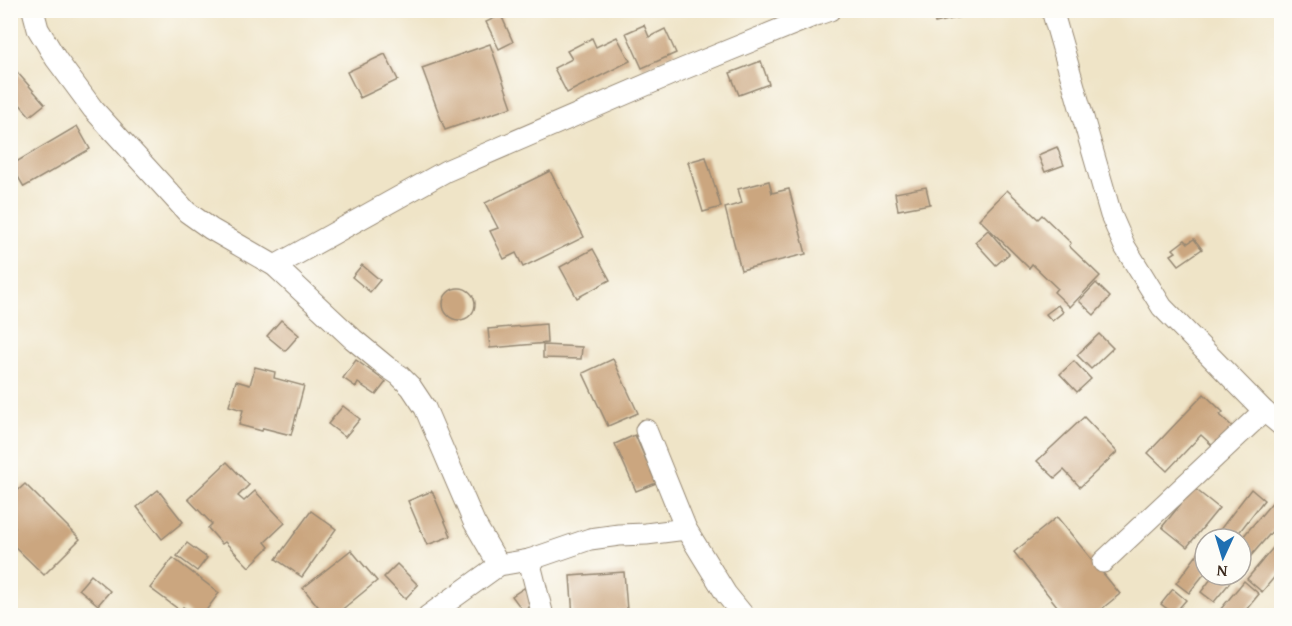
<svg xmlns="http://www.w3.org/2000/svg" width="1292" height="626" viewBox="0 0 1292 626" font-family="'Gentium Book Plus',serif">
  <rect width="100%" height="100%" fill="#fdfcf7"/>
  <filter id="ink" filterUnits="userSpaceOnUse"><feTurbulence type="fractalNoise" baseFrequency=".0167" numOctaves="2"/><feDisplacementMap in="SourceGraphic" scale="12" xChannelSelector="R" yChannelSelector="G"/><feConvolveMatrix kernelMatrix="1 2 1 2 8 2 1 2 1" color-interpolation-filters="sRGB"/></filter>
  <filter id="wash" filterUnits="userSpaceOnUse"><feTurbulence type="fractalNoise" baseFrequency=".008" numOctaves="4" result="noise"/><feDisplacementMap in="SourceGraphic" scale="24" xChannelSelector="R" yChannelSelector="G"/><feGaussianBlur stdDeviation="1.35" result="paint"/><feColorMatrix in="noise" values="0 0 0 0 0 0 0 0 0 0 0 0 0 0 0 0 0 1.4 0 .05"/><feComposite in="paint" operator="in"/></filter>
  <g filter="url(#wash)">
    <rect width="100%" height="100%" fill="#efe4c7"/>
    <g id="blocks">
      <g fill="#cba67f">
        <path d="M932 10H986V11L935 23Z"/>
        <path d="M501 15 513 42 499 49 486 22Z"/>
        <path d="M644 25 649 37 665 29 676 53 642 68 626 33Z"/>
        <path d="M617 37 630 61 567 93 554 68 572 59 567 51 592 38 596 47Z"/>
        <path d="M490 44 512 107 445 130 422 68Z"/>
        <path d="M385 54 398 80 360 98 347 72Z"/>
        <path d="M761 61 769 84 739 95 730 73Z"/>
        <path d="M10 64 45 104 30 116 10 93Z"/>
        <path d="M77 126 90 149 24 187 11 165Z"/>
        <path d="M1057 147 1064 165 1045 172 1038 155Z"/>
        <path d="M706 157 721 207 703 212 688 162Z"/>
        <path d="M550 171 584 237 523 267 516 253 504 259 490 231 498 228 485 203Z"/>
        <path d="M769 181 772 193 789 189 806 254 741 270 725 208 742 203 738 189Z"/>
        <path d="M926 187 930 204 898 210 895 193Z"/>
        <path d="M1007 190 1038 219 1042 215 1071 243 1069 246 1100 276 1070 307 1054 292 1057 288 1032 264 1029 268 979 219Z"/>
        <path d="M988 230 1009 254 996 265 975 242Z"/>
        <path d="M1194 239 1202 249 1179 265 1171 255 1176 252 1173 249 1185 240 1188 243Z"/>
        <path d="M593 249 610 280 577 298 560 267Z"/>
        <path d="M362 265 380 280 370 292 352 277Z"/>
        <path d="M1096 283 1110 297 1094 315 1079 301Z"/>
        <circle cx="459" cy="304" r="16"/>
        <path d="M1058 305 1063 312 1052 321 1046 314Z"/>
        <path d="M281 320 299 335 285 351 267 336Z"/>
        <path d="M546 324 547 343 490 348 488 329Z"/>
        <path d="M1099 334 1113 348 1091 369 1077 355Z"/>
        <path d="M543 345 582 347 581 359 543 358Z"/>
        <path d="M613 359 638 413 608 426 583 373Z"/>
        <path d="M356 360 386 382 376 395 358 383 356 387 343 378Z"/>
        <path d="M1074 361 1091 379 1077 392 1060 374Z"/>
        <path d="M255 367 275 372 274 378 304 386 291 435 263 428 262 431 239 425 243 410 229 406 236 381 250 385Z"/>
        <path d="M1204 394 1223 412 1220 415 1235 429 1216 449 1201 435 1167 471 1148 453Z"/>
        <path d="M343 406 360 419 345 437 328 424Z"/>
        <path d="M1084 417 1117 452 1080 487 1064 470 1055 478 1037 461Z"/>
        <path d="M635 435 656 483 636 491 615 444Z"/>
        <path d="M227 462 249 485 238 496 244 501 255 491 285 523 265 542 269 547 249 567 225 542 222 544 208 528 212 524 188 499Z"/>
        <path d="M25 484 80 539 44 575 10 542V533L15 528 10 523V498Z"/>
        <path d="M1194 488 1219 508 1187 547 1162 527Z"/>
        <path d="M1251 489 1264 500 1234 539H1230L1219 531Z"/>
        <path d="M158 490 183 522 162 539 137 507Z"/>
        <path d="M432 491 451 536 427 545 408 501Z"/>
        <path d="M1275 499 1282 504V520L1243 565 1241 564V539Z"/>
        <path d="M311 511 336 529 302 577 276 559Z"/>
        <path d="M1057 517 1120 594 1093 616H1065L1014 552Z"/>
        <path d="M1282 537V568L1262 592 1247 579Z"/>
        <path d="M187 543 207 558 197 571 177 556Z"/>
        <path d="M1205 544V573L1189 593 1176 583Z"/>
        <path d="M351 550 377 581 334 616H326L303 588Z"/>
        <path d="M173 558 219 593 202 616H194L183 607 181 611 150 588Z"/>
        <path d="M397 564 418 585 405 599 384 577Z"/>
        <path d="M624 572 627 610 616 611V616H573L570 576Z"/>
        <path d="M91 575 110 591 98 605 79 589Z"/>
        <path d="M1214 575H1236L1214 602 1201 592Z"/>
        <path d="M1244 581 1259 594 1241 616H1215Z"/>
        <path d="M524 588 535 603 523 611 512 596Z"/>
        <path d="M1173 589 1186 600 1174 614 1161 604Z"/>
      </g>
    </g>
  </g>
  <g filter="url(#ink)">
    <use href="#blocks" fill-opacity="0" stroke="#958772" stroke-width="1.5"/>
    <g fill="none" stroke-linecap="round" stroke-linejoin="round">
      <g stroke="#958772" stroke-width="23">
        <g id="minor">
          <path d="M33 10 38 29 56 59 93 109 187 212 211 229 275 266 353 339 387 367 399 375 411 387 425 408 474 522 499 565"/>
          <path d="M1052 10 1111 215 1125 247 1162 307 1264 411 1282 426"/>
          <path d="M275 266 446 171 683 69 813 16 830 10"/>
          <path d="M646 430 686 529 726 594 744 616"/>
          <path d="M529 560 543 616"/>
          <path d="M1103 562 1264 411"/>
          <path d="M428 616 499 565 529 560 590 539 619 535 646 534 686 529"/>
        </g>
      </g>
      <use href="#minor" stroke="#fff" stroke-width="21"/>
    </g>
  </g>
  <rect width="1292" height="626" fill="none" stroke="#fdfcf7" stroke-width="36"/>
  <g transform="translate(1223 557) rotate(184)"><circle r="28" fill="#fdfcf7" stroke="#afa8a0" stroke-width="1.5"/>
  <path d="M0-4.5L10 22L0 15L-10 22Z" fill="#1f6fb2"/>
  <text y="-9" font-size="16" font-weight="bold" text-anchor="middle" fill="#3b2a1e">N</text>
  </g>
</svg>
